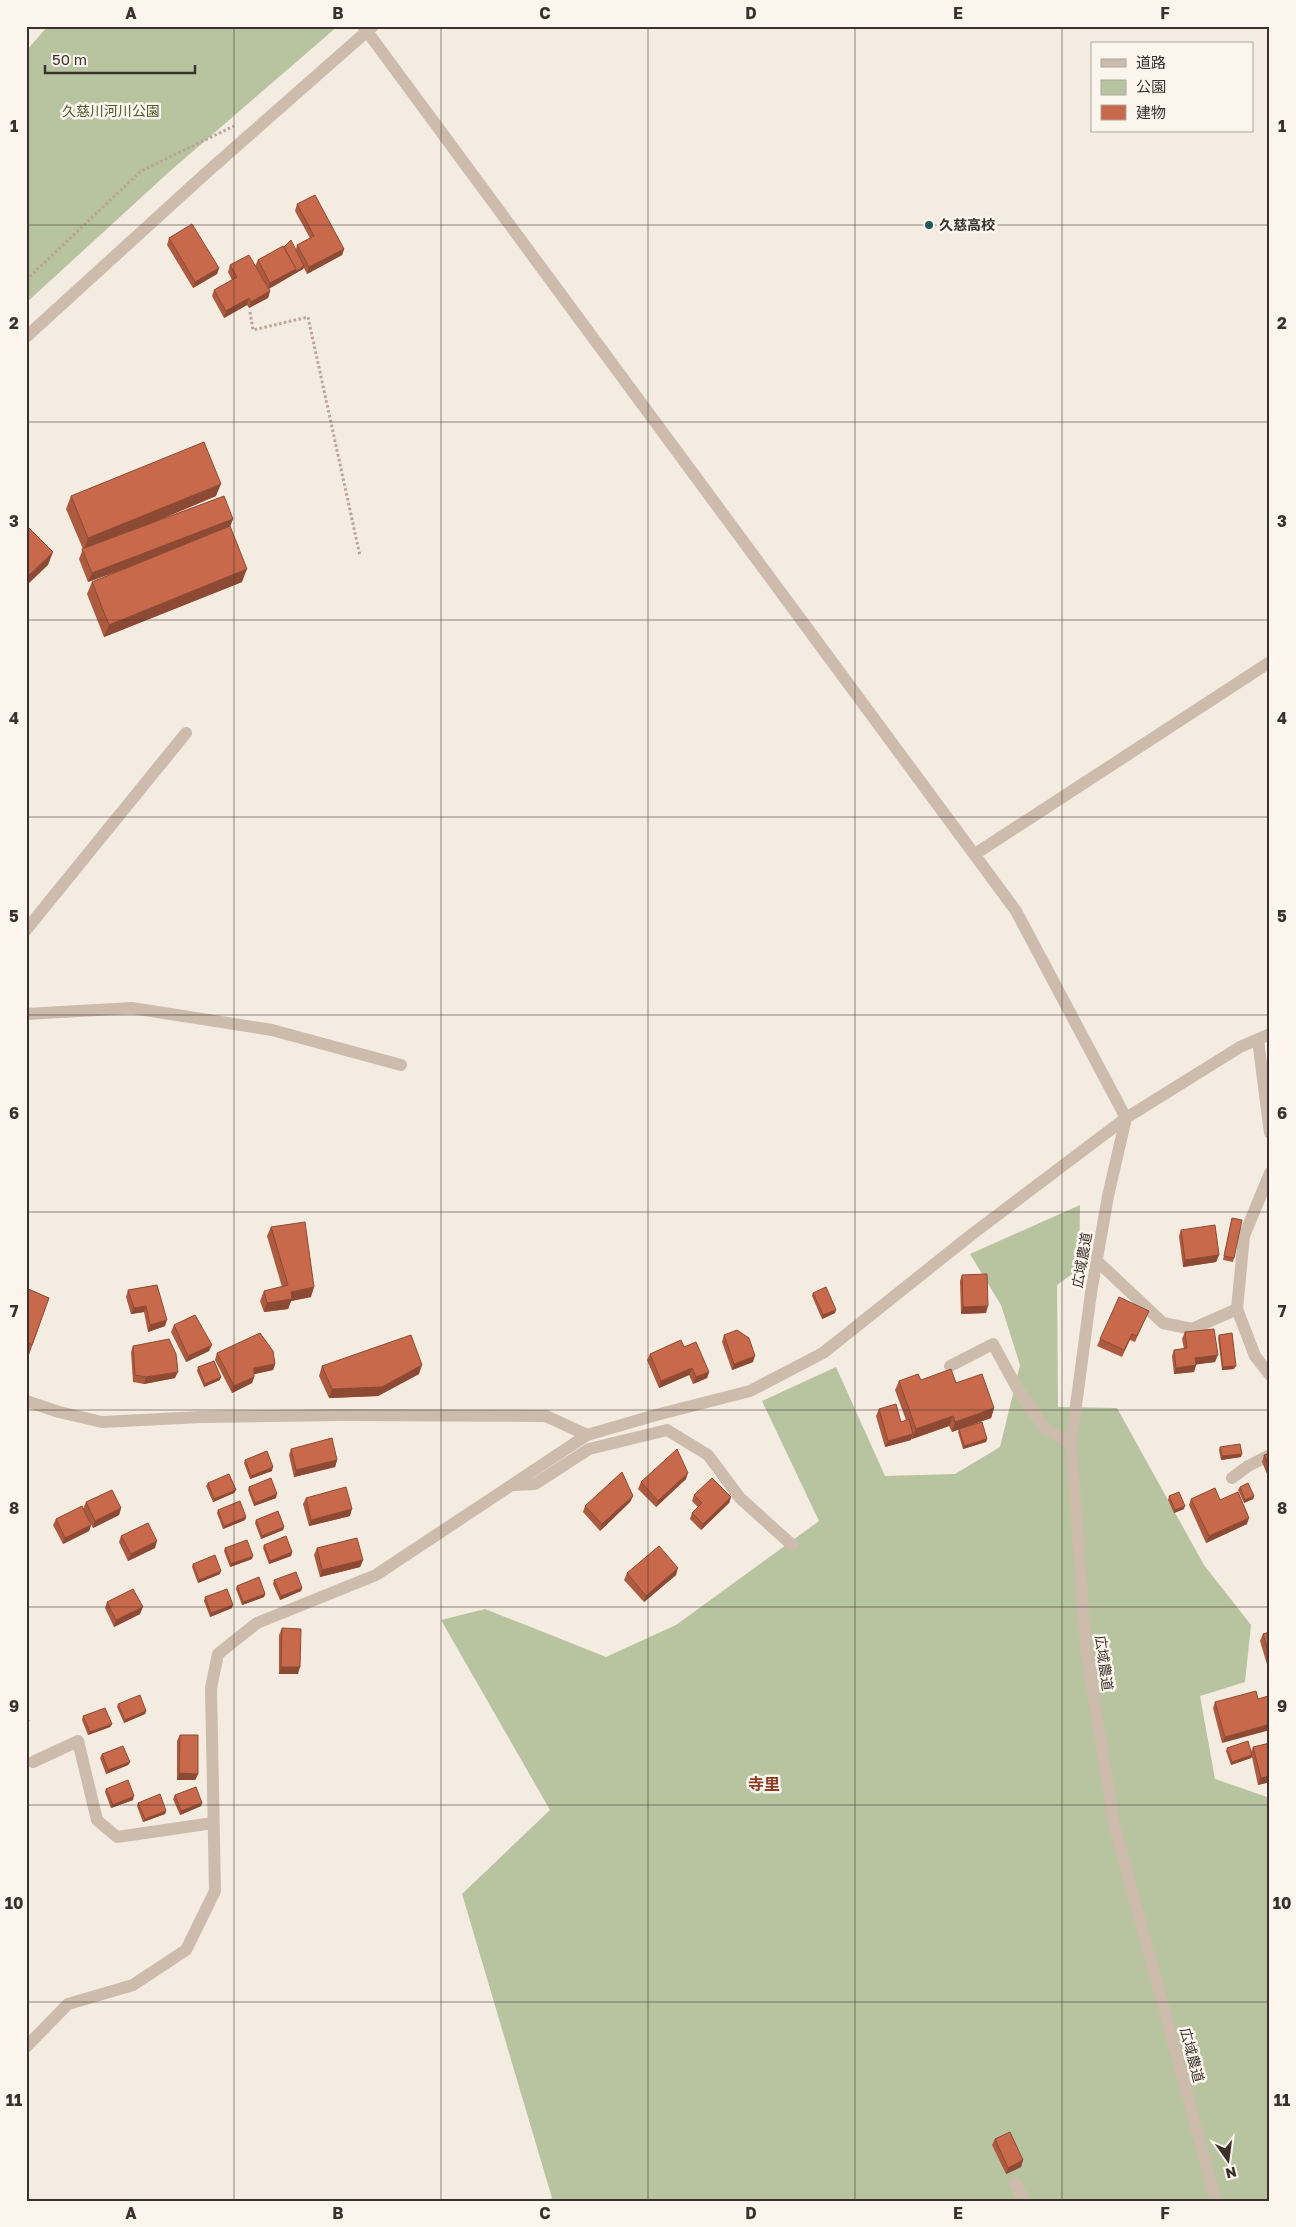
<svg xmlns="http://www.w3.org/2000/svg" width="1296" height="2227" viewBox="0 0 1296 2227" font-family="'Golos Text','Noto Sans JP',sans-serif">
  <rect width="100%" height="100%" fill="#f4ebe1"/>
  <g fill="#b8c4a0">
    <path d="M48 26H338L169 172 26 303V51Z"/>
    <path d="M1080 1205 1079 1269 1057 1285 1058 1407 1117 1408 1204 1565 1251 1625 1245 1682 1200 1696 1215 1779 1270 1798V2201H548L552 2198 462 1894 550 1810 441 1620 485 1609 606 1657 676 1625 819 1521 762 1401 836 1367 885 1476 955 1474 1000 1447 1020 1365 1001 1305 970 1254Z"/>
  </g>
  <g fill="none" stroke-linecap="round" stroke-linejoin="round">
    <g stroke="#b9a596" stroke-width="3" stroke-dasharray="2.5 2.5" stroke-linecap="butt">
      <path d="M26 280 141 171 234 126"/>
      <path d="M250 312 253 330 308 317 360 556"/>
    </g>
    <g stroke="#cdbbac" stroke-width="12">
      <path d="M363 26 1016 911 1126 1118 1108 1196 1091 1293 1071 1443 1086 1649 1114 1824 1216 2201"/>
      <path d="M26 337 205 174 373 26"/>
      <path d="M975 854 1270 662"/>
      <path d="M26 930 186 733"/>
      <path d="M26 1014 132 1008 272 1030 401 1065"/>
      <path d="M1258 1040 1270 1133"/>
      <path d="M1270 1173 1244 1236 1237 1309 1255 1356 1270 1375"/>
      <path d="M1097 1261 1163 1323 1192 1329 1237 1309"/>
      <path d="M950 1366 993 1344 1017 1388 1045 1429 1071 1443"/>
      <path d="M26 1401 59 1412 102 1422 201 1417 339 1415 546 1416 587 1435"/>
      <path d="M1232 1478 1248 1466 1270 1455"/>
      <path d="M513 1485 535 1484 589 1449 667 1430 708 1455 740 1498 792 1545"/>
      <path d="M33 1762 78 1741 97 1820 117 1837 213 1823"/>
      <path d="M26 2047 68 2004 133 1985 186 1950 215 1891 211 1688 218 1654 257 1623 376 1575 587 1435 656 1415 750 1391 823 1353 971 1235 1126 1118 1240 1047 1270 1034"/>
      <path d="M1015 2183 1024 2201"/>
    </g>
  </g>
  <g fill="#ac5a40">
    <path d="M297 204 344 249 342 255 307 274 304 268 303 269 269 289 270 291 268 298 249 308 247 305 224 318 212 296 214 290 232 280 228 272 230 265 255 266 258 260 284 247 296 249 297 245 310 238 295 211Z"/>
    <path d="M169 238 219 268 217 274 193 288 167 245Z"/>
    <path d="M71 496H216L155 522 233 519 230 526 242 582 104 637 87 594 92 582 119 571 88 582 79 559 83 549 66 509Z"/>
    <path d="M1232 1218 1234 1258 1233 1262 1223 1260Z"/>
    <path d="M271 1227 311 1297 291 1301 288 1309 264 1312 260 1301 264 1291 282 1287 267 1236Z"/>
    <path d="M1181 1230 1219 1255 1216 1262 1183 1267 1179 1236Z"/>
    <path d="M962 1275 986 1313 961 1314 960 1281Z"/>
    <path d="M157 1285 165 1326 148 1332 144 1312 131 1314 126 1297 128 1290Z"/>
    <path d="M26 1288 49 1298 29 1355 26 1353Z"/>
    <path d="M813 1293 835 1313 822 1319 812 1296Z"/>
    <path d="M1146 1317 1135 1342 1130 1340 1122 1357 1097 1346 1100 1339Z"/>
    <path d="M174 1325 209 1351 186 1362 171 1332Z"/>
    <path d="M1185 1332 1215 1362 1196 1364 1194 1372 1174 1374 1172 1356 1174 1350 1184 1349 1182 1339Z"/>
    <path d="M724 1335 753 1362 732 1370 722 1342Z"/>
    <path d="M1219 1335 1234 1369 1222 1370 1218 1338Z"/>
    <path d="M133 1346 175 1378 144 1384 133 1382 131 1352Z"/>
    <path d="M684 1347 709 1372 707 1378 693 1384 689 1375 659 1388 647 1360 650 1354Z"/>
    <path d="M217 1353 275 1364 273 1370 254 1374V1377L252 1383 232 1393 215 1360Z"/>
    <path d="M322 1366 419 1374 378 1396 329 1398 319 1376Z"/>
    <path d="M198 1367 220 1380 204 1387 197 1371Z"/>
    <path d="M921 1380 956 1383 994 1408 991 1418 961 1428 987 1439 986 1442 963 1449 958 1432 959 1429 952 1432 949 1426 912 1439V1437L911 1440 885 1447 876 1416 879 1409 901 1422 906 1420 895 1390 899 1381Z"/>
    <path d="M1220 1447 1241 1457 1221 1460 1219 1450Z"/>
    <path d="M291 1449 337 1460 335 1467 294 1477 289 1455Z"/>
    <path d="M1270 1453V1481L1262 1462 1264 1455Z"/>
    <path d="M245 1460 272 1471 250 1479 244 1463Z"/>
    <path d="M686 1479 656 1507 638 1489 641 1482Z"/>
    <path d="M208 1483 236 1490 234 1493 213 1502 206 1486Z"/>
    <path d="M249 1487 276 1498 254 1506 248 1490Z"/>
    <path d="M1240 1487 1254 1496 1253 1499 1244 1503 1238 1490Z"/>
    <path d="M694 1495 731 1497 729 1503 701 1530 690 1519 692 1513 698 1507 692 1501Z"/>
    <path d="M633 1496 630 1502 600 1531 583 1512 585 1506Z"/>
    <path d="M1169 1496 1184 1509 1174 1513 1168 1500Z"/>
    <path d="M306 1498 350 1516 309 1526 303 1504Z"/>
    <path d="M1191 1499 1247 1524 1206 1543 1189 1505Z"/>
    <path d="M86 1502 121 1508 119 1515 93 1528 83 1509Z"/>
    <path d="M218 1510 246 1517 245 1520 223 1529 217 1513Z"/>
    <path d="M56 1519 91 1525 89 1531 63 1544 53 1525Z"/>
    <path d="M256 1520 284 1527 283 1530 261 1539 255 1523Z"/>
    <path d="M121 1536 155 1548 128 1561 119 1542Z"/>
    <path d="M264 1545 292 1552 291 1556 269 1564 263 1548Z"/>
    <path d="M225 1548 252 1559 230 1567 224 1551Z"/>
    <path d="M317 1548 363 1560 360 1567 320 1577 314 1555Z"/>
    <path d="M193 1564 220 1574 198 1583 192 1567Z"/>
    <path d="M627 1573 676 1575 644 1602 624 1580Z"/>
    <path d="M274 1580 302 1588 301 1591 280 1600 273 1584Z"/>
    <path d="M237 1586 265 1594 264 1597 242 1605 236 1589Z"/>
    <path d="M205 1597 232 1608 210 1617 204 1601Z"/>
    <path d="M107 1602 140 1614 114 1627 105 1608Z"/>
    <path d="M282 1628 298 1674H279V1635Z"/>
    <path d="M1270 1632V1671H1269L1260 1641 1263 1634Z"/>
    <path d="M1258 1699 1222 1743 1213 1708 1215 1702Z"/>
    <path d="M118 1704 146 1711 145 1714 124 1723 117 1707Z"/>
    <path d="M83 1716 112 1724 110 1727 88 1735 82 1720Z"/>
    <path d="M180 1735 198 1774 195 1780H177V1741Z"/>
    <path d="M1270 1743V1782L1258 1785 1252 1757 1251 1758 1231 1765 1226 1751 1227 1748 1251 1752 1253 1747Z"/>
    <path d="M102 1754 130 1762 128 1765 106 1774 100 1758Z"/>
    <path d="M106 1789 133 1800 111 1808 105 1792Z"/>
    <path d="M175 1795 202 1803 201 1806 180 1815 173 1799Z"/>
    <path d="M138 1803 166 1811 165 1814 143 1822 137 1806Z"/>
    <path d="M995 2139 1023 2160 1021 2167 1006 2174 992 2145Z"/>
  </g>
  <g fill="#8c4a34">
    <path d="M344 249 342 255 307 274 309 267Z"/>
    <path d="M304 266 303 269 268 289 270 283 296 269Z"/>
    <path d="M219 268 217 274 193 288 195 282Z"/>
    <path d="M270 291 268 298 249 308 251 302Z"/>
    <path d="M249 298 247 305 224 318 226 311Z"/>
    <path d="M221 484 216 496 84 551 88 538Z"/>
    <path d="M233 519 229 529 88 582 92 573Z"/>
    <path d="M53 552 48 565 26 586V578Z"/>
    <path d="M247 569 242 582 104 637 109 625Z"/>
    <path d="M1219 1255 1216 1262 1183 1267 1185 1260Z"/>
    <path d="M314 1287 311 1297 291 1301 288 1309 264 1312 267 1303 291 1292Z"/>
    <path d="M146 1306 144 1312 131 1314 134 1308Z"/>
    <path d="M988 1306 986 1313 961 1314 963 1307Z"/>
    <path d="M836 1310 835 1313 822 1319 823 1315Z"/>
    <path d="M167 1320 165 1326 148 1332 150 1325Z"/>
    <path d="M212 1345 209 1351 186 1362 188 1356Z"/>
    <path d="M1218 1355 1215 1362 1193 1365 1195 1358Z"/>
    <path d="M755 1356 753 1362 732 1370 734 1364Z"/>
    <path d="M275 1364 273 1370 251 1375 254 1368Z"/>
    <path d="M422 1365 419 1374 378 1396 329 1398 332 1389Z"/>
    <path d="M1196 1365 1194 1372 1174 1374 1176 1368Z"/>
    <path d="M1236 1366 1234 1369 1222 1370 1223 1367Z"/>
    <path d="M692 1368 689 1375 659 1388 661 1381Z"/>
    <path d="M178 1372 175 1378 144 1384 146 1377Z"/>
    <path d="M709 1372 707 1378 693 1384 696 1377Z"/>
    <path d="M221 1377 220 1380 204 1387 205 1384Z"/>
    <path d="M254 1377 252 1383 232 1393 234 1386Z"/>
    <path d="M994 1408 991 1418 952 1432 955 1422Z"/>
    <path d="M953 1416 949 1426 912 1439 916 1429Z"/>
    <path d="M913 1434 911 1440 885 1447 888 1441Z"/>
    <path d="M987 1439 986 1442 963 1449 964 1446Z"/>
    <path d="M1242 1454 1241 1457 1221 1460 1222 1456Z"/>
    <path d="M337 1460 335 1467 294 1477 296 1470Z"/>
    <path d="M273 1467 272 1471 250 1479 251 1476Z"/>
    <path d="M688 1473 686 1479 656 1507 658 1501Z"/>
    <path d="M236 1490 234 1493 213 1502 214 1499Z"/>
    <path d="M277 1494 276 1498 254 1506 255 1503Z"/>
    <path d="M633 1496 630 1502 600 1531 602 1524Z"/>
    <path d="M1254 1496 1253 1499 1244 1503 1245 1500Z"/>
    <path d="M731 1497 729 1503 701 1530 703 1524Z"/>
    <path d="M1185 1506 1184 1509 1174 1513 1175 1510Z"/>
    <path d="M121 1508 119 1515 93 1528 95 1521Z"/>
    <path d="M352 1509 350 1516 309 1526 311 1520Z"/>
    <path d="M246 1517 245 1520 223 1529 224 1526Z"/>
    <path d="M1249 1518 1247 1524 1206 1543 1209 1536Z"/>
    <path d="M91 1525 89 1531 63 1544 65 1538Z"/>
    <path d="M284 1527 283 1530 261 1539 262 1536Z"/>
    <path d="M157 1541 155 1548 128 1561 131 1554Z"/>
    <path d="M292 1552 291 1556 269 1564 270 1561Z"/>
    <path d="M253 1556 252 1559 230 1567 231 1564Z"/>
    <path d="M363 1560 360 1567 320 1577 322 1570Z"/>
    <path d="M678 1568 676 1575 644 1602 646 1596Z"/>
    <path d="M221 1571 220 1574 198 1583 199 1580Z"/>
    <path d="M302 1588 301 1591 280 1600 281 1596Z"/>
    <path d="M265 1594 264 1597 242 1605 243 1602Z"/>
    <path d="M233 1605 232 1608 210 1617 211 1613Z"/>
    <path d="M143 1607 140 1614 114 1627 116 1620Z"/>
    <path d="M281 1667H300L298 1674H279Z"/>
    <path d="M146 1711 145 1714 124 1723 125 1720Z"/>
    <path d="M112 1724 110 1727 88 1735 90 1732Z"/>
    <path d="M1270 1724V1730L1222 1743 1225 1737Z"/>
    <path d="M1252 1755 1251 1758 1231 1765 1232 1762Z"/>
    <path d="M130 1762 128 1765 106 1774 108 1770Z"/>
    <path d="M179 1773 198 1774 195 1780H177Z"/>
    <path d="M1270 1776V1782L1258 1785 1261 1778Z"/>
    <path d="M134 1796 133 1800 111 1808 113 1805Z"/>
    <path d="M202 1803 201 1806 180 1815 181 1811Z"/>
    <path d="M166 1811 165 1814 143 1822 145 1819Z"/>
    <path d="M1023 2160 1021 2167 1006 2174 1008 2168Z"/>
  </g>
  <g fill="#c8694b" stroke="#8c4a34">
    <path d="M315 195 344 249 309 267 297 245 314 236 297 204Z"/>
    <path d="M192 224 219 268 195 282 169 238Z"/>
    <path d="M291 240 304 266 295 272 296 269 284 247Z"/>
    <path d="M283 246 296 269 270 283 258 260Z"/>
    <path d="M249 255 270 291 251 302 249 298 226 311 214 290 237 277 230 265Z"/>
    <path d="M204 442 221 484 88 538 71 496Z"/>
    <path d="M224 496 233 519 92 573 82 549Z"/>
    <path d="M26 525 53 552 26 578Z"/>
    <path d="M230 526 247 569 109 625 92 582Z"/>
    <path d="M1232 1218 1242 1220 1234 1258 1224 1256Z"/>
    <path d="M305 1222 314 1287 291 1292 292 1299 267 1303 264 1291 288 1285 271 1227Z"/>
    <path d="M1215 1225 1219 1255 1185 1260 1181 1230Z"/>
    <path d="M987 1274 988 1306 963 1307 962 1275Z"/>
    <path d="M157 1285 167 1320 150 1325 146 1306 134 1308 128 1290Z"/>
    <path d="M826 1287 836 1310 823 1315 813 1293Z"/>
    <path d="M26 1288 49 1298 32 1345 26 1342Z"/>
    <path d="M1119 1297 1149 1311 1137 1336 1132 1334 1124 1350 1100 1339Z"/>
    <path d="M195 1315 212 1345 188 1356 174 1325Z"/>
    <path d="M1214 1329 1218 1355 1195 1358 1196 1365 1176 1368 1174 1350 1187 1348 1185 1332Z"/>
    <path d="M737 1330 749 1338 755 1356 734 1364 724 1335Z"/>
    <path d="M260 1333 273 1351 275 1364 254 1368V1377L234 1386 217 1353Z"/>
    <path d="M1232 1333 1236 1366 1223 1367 1219 1335Z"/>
    <path d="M411 1335 422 1365 382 1387 332 1389 322 1366Z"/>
    <path d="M169 1339 176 1354 178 1372 146 1377 135 1375 133 1346Z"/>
    <path d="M681 1340 684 1347 696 1342 709 1372 696 1377 692 1368 661 1381 650 1354Z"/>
    <path d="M214 1361 221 1377 205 1384 198 1367Z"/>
    <path d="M951 1369 956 1383 982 1374 994 1408 955 1422 953 1416 916 1429 899 1381 918 1374 921 1380Z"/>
    <path d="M896 1404 901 1422 909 1419 913 1434 888 1441 879 1409Z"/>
    <path d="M982 1422 987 1439 964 1446 959 1429Z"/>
    <path d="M332 1438 337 1460 296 1470 291 1449Z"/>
    <path d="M1240 1444 1242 1454 1222 1456 1220 1447Z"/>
    <path d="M677 1449 688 1473 658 1501 641 1482Z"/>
    <path d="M267 1451 273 1467 251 1476 245 1460Z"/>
    <path d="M1270 1453V1469L1264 1455Z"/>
    <path d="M622 1472 633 1496 602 1524 585 1506Z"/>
    <path d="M229 1474 236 1490 214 1499 208 1483Z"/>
    <path d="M271 1478 277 1494 255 1503 249 1487Z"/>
    <path d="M712 1478 731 1497 703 1524 692 1513 702 1503 694 1495Z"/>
    <path d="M1248 1483 1254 1496 1245 1500 1240 1487Z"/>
    <path d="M346 1487 352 1509 311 1520 306 1498Z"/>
    <path d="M1215 1488 1220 1500 1238 1492 1249 1518 1209 1536 1191 1499Z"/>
    <path d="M112 1490 121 1508 95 1521 86 1502Z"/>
    <path d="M1179 1492 1185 1506 1175 1510 1169 1496Z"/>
    <path d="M240 1501 246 1517 224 1526 218 1510Z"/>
    <path d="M82 1506 91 1525 65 1538 56 1519Z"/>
    <path d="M278 1511 284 1527 262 1536 256 1520Z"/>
    <path d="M148 1523 157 1541 131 1554 121 1536Z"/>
    <path d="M286 1536 292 1552 270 1561 264 1545Z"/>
    <path d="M357 1538 363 1560 322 1570 317 1548Z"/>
    <path d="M247 1540 253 1556 231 1564 225 1548Z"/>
    <path d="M659 1546 678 1568 646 1596 627 1573Z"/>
    <path d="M215 1555 221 1571 199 1580 193 1564Z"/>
    <path d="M296 1572 302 1588 281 1596 274 1580Z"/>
    <path d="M259 1577 265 1594 243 1602 237 1586Z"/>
    <path d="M133 1589 143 1607 116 1620 107 1602Z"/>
    <path d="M227 1589 233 1605 211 1613 205 1597Z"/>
    <path d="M282 1628 301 1629 300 1667H281Z"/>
    <path d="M1270 1632V1658L1263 1634Z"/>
    <path d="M1256 1691 1258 1699 1268 1696 1270 1703V1724L1225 1737 1215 1702Z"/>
    <path d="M140 1695 146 1711 125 1720 118 1704Z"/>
    <path d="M105 1708 112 1724 90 1732 83 1716Z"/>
    <path d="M26 1713 29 1721 26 1722Z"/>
    <path d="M180 1735H198V1774L179 1773Z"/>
    <path d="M1248 1741 1252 1755 1232 1762 1227 1748Z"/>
    <path d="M1270 1743V1776L1261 1778 1253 1747Z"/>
    <path d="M123 1746 130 1762 108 1770 102 1754Z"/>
    <path d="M128 1780 134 1796 113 1805 106 1789Z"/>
    <path d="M196 1787 202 1803 181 1811 175 1795Z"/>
    <path d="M160 1794 166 1811 145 1819 138 1803Z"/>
    <path d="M1010 2132 1023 2160 1008 2168 995 2139Z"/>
  </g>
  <path fill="none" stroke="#3b302b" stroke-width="1" stroke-opacity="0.55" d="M234 26V2201M441 26V2201M648 26V2201M855 26V2201M1062 26V2201M26 225H1270M26 422H1270M26 620H1270M26 817H1270M26 1015H1270M26 1212H1270M26 1410H1270M26 1607H1270M26 1805H1270M26 2002H1270"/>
  <circle fill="#1f5a5e" stroke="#fbf5ee" stroke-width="2" cx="929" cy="225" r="5"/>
  <g text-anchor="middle" stroke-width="5" stroke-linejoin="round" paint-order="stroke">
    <g font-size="14" fill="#4a5a2e" stroke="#fbf5ee">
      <text x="111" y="116">久慈川河川公園</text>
    </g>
    <g font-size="14" font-weight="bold" fill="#3b302b" stroke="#fbf5ee" text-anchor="start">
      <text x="939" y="230">久慈高校</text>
    </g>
    <g font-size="14" fill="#3b302b" stroke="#fbf5ee">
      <text transform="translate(1082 1260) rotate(-80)" y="5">広域農道</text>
      <text transform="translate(1104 1663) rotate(82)" y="5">広域農道</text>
      <text transform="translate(1192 2055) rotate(75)" y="5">広域農道</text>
    </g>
    <g font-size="16" font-weight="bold" fill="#8c3b22" stroke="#fbf5ee">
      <text x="764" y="1790">寺里</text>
    </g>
  </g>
  <rect width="1296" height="2227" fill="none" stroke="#fbf5ee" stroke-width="55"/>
  <rect x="1091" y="42" width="162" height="90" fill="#fbf5ee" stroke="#aea6a0"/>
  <rect x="1101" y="59" width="25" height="8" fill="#cdbbac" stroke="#aea6a0"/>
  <text x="1136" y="68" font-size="15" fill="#3b302b">道路</text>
  <rect x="1101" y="80" width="25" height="15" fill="#b8c4a0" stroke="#aea6a0"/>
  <text x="1136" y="92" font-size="15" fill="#3b302b">公園</text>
  <rect x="1101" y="105" width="25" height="15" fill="#c8694b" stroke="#aea6a0"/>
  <text x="1136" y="118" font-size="15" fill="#3b302b">建物</text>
  <g transform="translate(1228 2160) rotate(166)" stroke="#fbf5ee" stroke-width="4" paint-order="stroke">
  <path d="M0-4L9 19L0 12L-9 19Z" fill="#3b302b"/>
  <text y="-8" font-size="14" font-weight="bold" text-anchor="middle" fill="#3b302b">N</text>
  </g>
  <path d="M45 65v8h150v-8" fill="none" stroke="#3b302b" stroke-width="2.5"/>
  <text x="52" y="65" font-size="15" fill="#3b302b" stroke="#fbf5ee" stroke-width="4" paint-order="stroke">50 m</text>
  <rect x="28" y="28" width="1240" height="2172" fill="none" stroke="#3b302b" stroke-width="2"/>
  <g font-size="16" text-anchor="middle" font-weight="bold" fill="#3b302b">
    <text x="131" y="19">A</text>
    <text x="338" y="19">B</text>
    <text x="545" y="19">C</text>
    <text x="751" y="19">D</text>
    <text x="958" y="19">E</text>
    <text x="1165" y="19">F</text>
    <text x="14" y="132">1</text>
    <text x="1282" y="132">1</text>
    <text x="14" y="329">2</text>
    <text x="1282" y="329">2</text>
    <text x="14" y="527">3</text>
    <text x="1282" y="527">3</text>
    <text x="14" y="724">4</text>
    <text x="1282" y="724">4</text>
    <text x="14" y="922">5</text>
    <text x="1282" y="922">5</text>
    <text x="14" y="1119">6</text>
    <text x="1282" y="1119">6</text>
    <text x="14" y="1317">7</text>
    <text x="1282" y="1317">7</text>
    <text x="14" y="1514">8</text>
    <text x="1282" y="1514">8</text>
    <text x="14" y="1712">9</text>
    <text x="1282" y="1712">9</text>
    <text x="14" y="1909">10</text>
    <text x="1282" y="1909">10</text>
    <text x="14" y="2106">11</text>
    <text x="1282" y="2106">11</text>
    <text x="131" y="2219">A</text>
    <text x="338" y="2219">B</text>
    <text x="545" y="2219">C</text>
    <text x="751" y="2219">D</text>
    <text x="958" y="2219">E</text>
    <text x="1165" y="2219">F</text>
  </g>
</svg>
